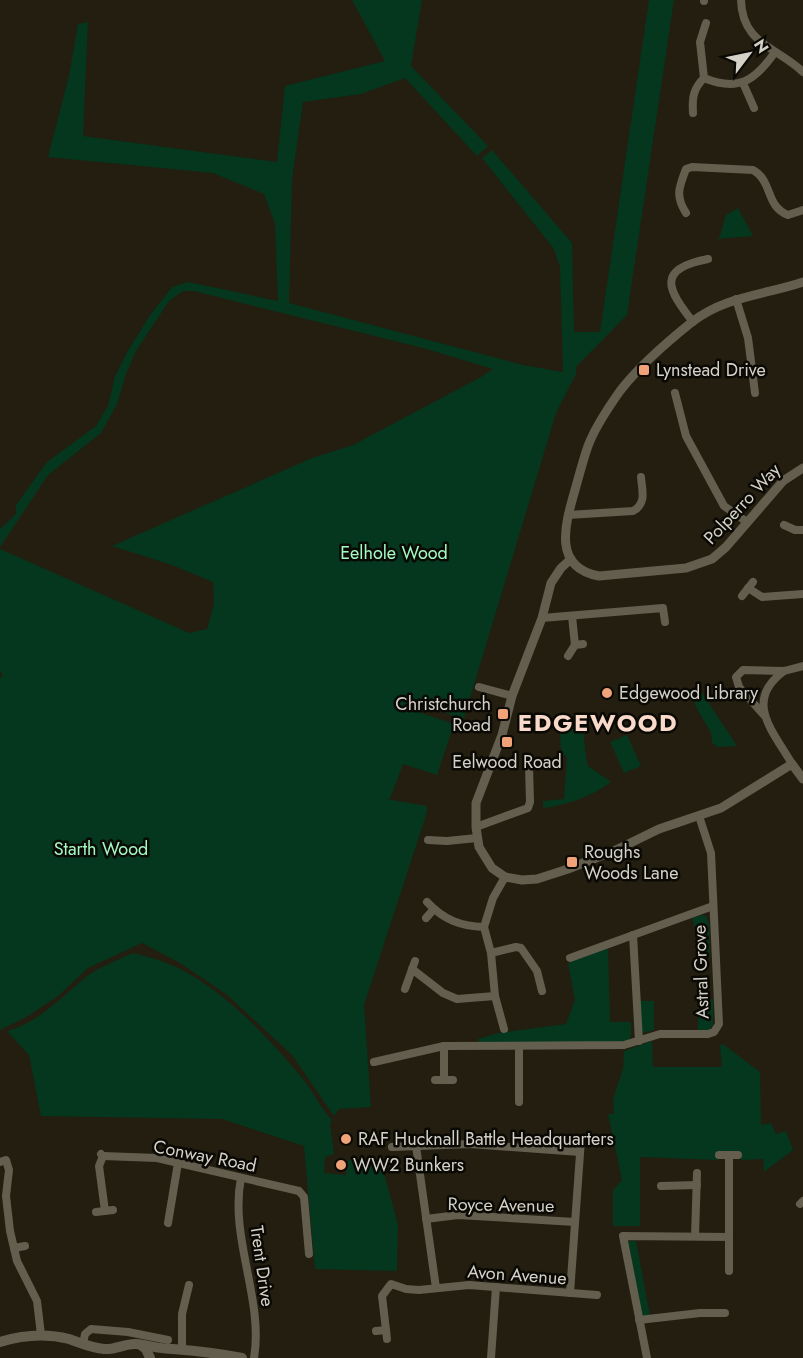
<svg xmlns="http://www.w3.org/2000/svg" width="803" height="1358" viewBox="0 0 803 1358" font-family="Jost,sans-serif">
  <rect width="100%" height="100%" fill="#231e10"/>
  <g fill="#04371d">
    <path d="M352 0H422L411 66 488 146 477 156 405 78 361 94 303 102 292 180 289 303 523 365 563 372 560 267 554 249 482 158 492 150 572 243 574 332H600L649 0H674L627 315 576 367V374L556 413 464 718H456L425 701 421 713 454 724 437 775 403 764 390 799H386L427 806V812L364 1005 371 1107 339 1109 334 1116 292 1055 226 994 180 963 142 943 88 968 58 996 28 1016 0 1030V678L3 675 0 671V549L189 633 207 629 214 604 213 582 172 565 112 546 312 458 353 445 481 377 493 369 423 348 194 291H183L169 301 136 351 126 374 117 404 101 433 48 475 0 547V529L16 514V505L47 462 96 426 108 406 115 376 129 349 150 315 172 287 188 282 278 301 275 224 264 194 213 173 48 157 69 76 78 24 88 22 83 136 277 162 285 86 385 61Z"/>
    <path d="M738 208 753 236 717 239 720 236 726 215Z"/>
    <path d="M699 688 737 746 718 747 712 743 711 733 695 705 693 691Z"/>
    <path d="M580 716C585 733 584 749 588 766L611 782C591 797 567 805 543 808V801L564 799 567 758 561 750 560 733 553 729 559 724Z"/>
    <path d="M627 735 641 766 624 773 610 742Z"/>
    <path d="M702 915 706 916 709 924 710 956 703 955 692 918Z"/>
    <path d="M608 948 610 1022H631V1036L628 1042H479L478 1039 498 1033 566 1024 575 1000 568 963Z"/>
    <path d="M133 953C143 956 154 958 164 962 218 982 267 1036 303 1079 314 1092 320 1108 332 1120L330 1124 334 1154 325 1157 324 1173 346 1175 348 1160 381 1162 398 1225 397 1271 315 1269 304 1146 222 1119 41 1116 29 1055 7 1031C40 1022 61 997 87 976 101 966 118 960 133 953Z"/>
    <path d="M698 999H713V1026L707 1031H698Z"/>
    <path d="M638 1001H654V1030L642 1033Z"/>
    <path d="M652 1041 653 1067H722L720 1045 723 1044 760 1072 761 1125 771 1123 776 1134 786 1131 793 1150 764 1172 763 1159 741 1160 740 1151 718 1152V1160L640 1157V1226H613V1190L622 1180 608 1114H614L613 1099 623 1069 624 1051Z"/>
    <path d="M628 1241H636L650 1316H642Z"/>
  </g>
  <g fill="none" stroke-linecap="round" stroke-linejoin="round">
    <g stroke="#635e4e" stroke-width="8">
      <path d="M704 0V1"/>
      <path d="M741 0C742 44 777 47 803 72"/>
      <path d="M706 23 700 42 704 78C738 92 755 81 775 52"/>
      <path d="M743 83 754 108"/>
      <path d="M693 113C692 98 693 89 704 78"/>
      <path d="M686 213C675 196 679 187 686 169L692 167 753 170C773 181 765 206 788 215L803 210"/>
      <path d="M736 299 748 338 755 393"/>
      <path d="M693 322C668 290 655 269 708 259"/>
      <path d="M675 393 686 436 724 506 747 522"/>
      <path d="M568 515 633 511C647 504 642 490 641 477"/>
      <path d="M784 525 795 530H803"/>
      <path d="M748 588 762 597 803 594"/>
      <path d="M742 596 753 582"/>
      <path d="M572 616 575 645"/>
      <path d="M542 618 663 608 665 622"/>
      <path d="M568 656 575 645 583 644"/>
      <path d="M784 671C743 701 773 731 792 764"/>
      <path d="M479 687 512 696"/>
      <path d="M764 715 739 687 736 677 743 670 784 671 803 666"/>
      <path d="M476 827 528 808 530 802 529 766"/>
      <path d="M428 840 447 841 477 838"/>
      <path d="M427 902C444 920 460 926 484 927"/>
      <path d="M426 918 434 909"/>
      <path d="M633 935 639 1041"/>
      <path d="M491 953 516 947 521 948 537 971 542 991"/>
      <path d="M570 958 713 906"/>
      <path d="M412 969 443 993 457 999 495 996"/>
      <path d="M405 989 415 961"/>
      <path d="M504 1029 495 996 491 953 484 927 493 898 505 877"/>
      <path d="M519 1046V1102"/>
      <path d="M374 1062 444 1046 624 1045 660 1034H708L714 1032 719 1024 711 853 699 816"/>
      <path d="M435 1080H453"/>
      <path d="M444 1080V1046"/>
      <path d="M416 1146 436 1288"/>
      <path d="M392 1147 470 1144 580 1152"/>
      <path d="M101 1154 103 1156 99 1166 105 1211"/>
      <path d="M719 1155H738"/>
      <path d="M103 1156 157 1158 299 1191 304 1197 309 1254"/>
      <path d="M0 1162 6 1160 9 1170 6 1196 10 1231 17 1261 37 1301 41 1335"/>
      <path d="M241 1178C229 1237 264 1300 254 1358"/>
      <path d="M661 1186 697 1185"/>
      <path d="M800 1204 803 1201"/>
      <path d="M96 1212 113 1210"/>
      <path d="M426 1219 458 1215 575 1222"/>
      <path d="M168 1223 178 1163"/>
      <path d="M695 1236 697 1173"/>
      <path d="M14 1248 25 1246"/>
      <path d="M729 1271V1155"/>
      <path d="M570 1293 581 1140"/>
      <path d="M639 1320 700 1313H725"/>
      <path d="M386 1330 387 1339"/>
      <path d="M376 1331 386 1330 382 1296 391 1284 406 1289 419 1290 469 1285 597 1295"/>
      <path d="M83 1344 85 1334 91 1329 128 1332 168 1340"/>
      <path d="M182 1349V1314L189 1285"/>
      <path d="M491 1358 496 1287"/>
      <path d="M647 1358 623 1236 729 1237"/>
    </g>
    <g stroke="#635e4e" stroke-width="9">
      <path d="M803 282C765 295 725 296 692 322 667 342 640 365 620 391 608 408 595 427 588 446 583 460 579 476 575 490 566 522 551 567 599 576L686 568 712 559 726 547 783 481 803 468"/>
      <path d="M571 559 561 568 551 583 542 618 512 696 502 735 476 803V827L479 847 492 868 505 877 522 880 537 879 568 869 616 850 659 829 721 808 792 764 803 779"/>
    </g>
    <g stroke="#635e4e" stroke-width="10">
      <path d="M0 1342C23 1335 45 1333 69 1339 81 1343 92 1348 104 1349 116 1350 126 1343 136 1344 148 1345 160 1349 173 1349 198 1351 217 1353 242 1358"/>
      <path d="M141 1345 146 1349 150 1358"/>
    </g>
  </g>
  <g fill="#f0a279" stroke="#0a0904" stroke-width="2">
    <rect x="638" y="364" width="12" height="12" rx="3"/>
    <circle cx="607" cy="693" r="6"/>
    <rect x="497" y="708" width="12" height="12" rx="3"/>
    <rect x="501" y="736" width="12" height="12" rx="3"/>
    <rect x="566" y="856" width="12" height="12" rx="3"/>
    <circle cx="346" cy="1139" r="6"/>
    <circle cx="341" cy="1165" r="6"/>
  </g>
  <g text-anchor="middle" stroke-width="5" stroke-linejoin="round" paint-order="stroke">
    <g font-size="18" fill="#d4d2c8" stroke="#0a0904" text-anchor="start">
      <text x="656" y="376">Lynstead Drive</text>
      <text x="619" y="699">Edgewood Library</text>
      <text x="491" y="710" text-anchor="end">Christchurch<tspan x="491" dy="21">Road</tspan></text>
      <text x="507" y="768" text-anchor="middle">Eelwood Road</text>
      <text x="584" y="858">Roughs<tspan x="584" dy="21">Woods Lane</tspan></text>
      <text x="358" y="1145">RAF Hucknall Battle Headquarters</text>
      <text x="353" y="1171">WW2 Bunkers</text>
    </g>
    <g font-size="18" fill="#d4d2c8" stroke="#0a0904">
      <text transform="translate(742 504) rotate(-47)" y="6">Polperro Way</text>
      <text transform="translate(701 972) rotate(-92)" y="6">Astral Grove</text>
      <text transform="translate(205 1156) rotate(11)" y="6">Conway Road</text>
      <text transform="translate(501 1205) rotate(1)" y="6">Royce Avenue</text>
      <text transform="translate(262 1266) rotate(82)" y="6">Trent Drive</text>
      <text transform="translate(517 1275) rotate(4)" y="6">Avon Avenue</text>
    </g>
    <g font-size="18" fill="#a4fac3" stroke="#0a0904">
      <text x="394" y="559">Eelhole Wood</text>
      <text x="101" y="855">Starth Wood</text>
    </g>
    <g font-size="24" font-weight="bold" letter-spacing="1.5" fill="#f8d9ca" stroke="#0a0904">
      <text x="598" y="731">EDGEWOOD</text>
    </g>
  </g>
  <g transform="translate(749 54) rotate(58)" stroke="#0a0904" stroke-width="4.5" paint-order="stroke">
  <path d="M0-4.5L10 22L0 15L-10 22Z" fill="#d4d2c8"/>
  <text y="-9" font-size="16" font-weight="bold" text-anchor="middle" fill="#d4d2c8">N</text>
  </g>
</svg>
